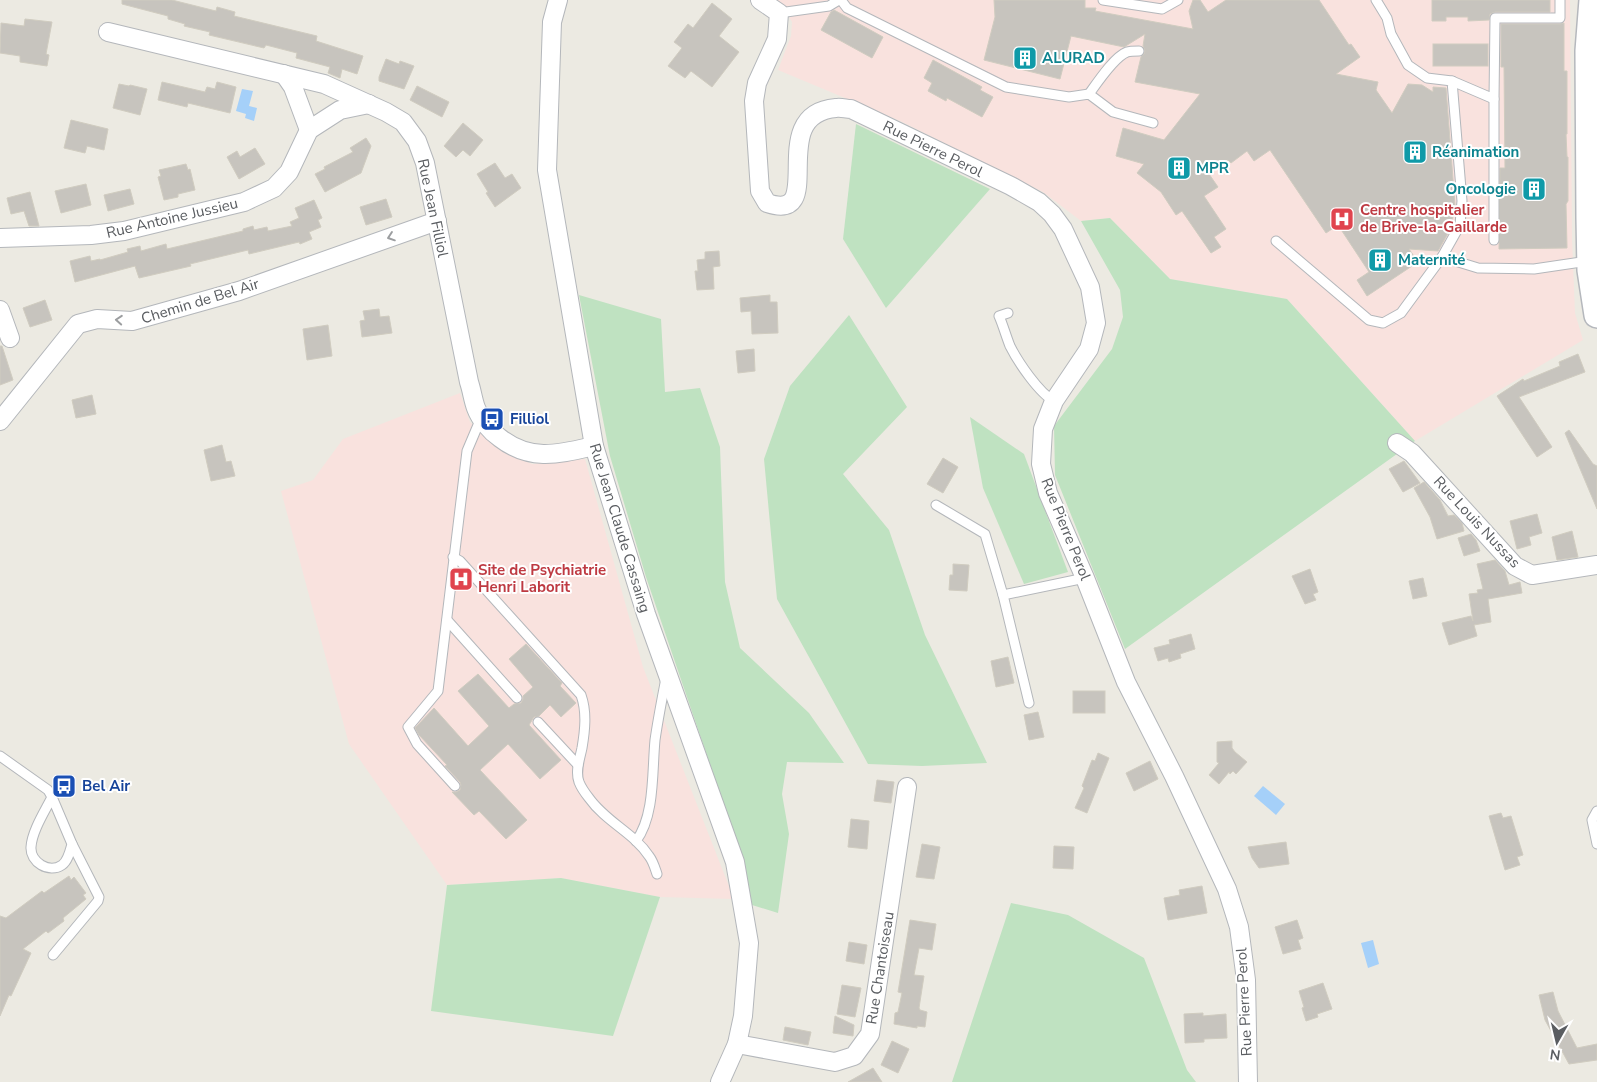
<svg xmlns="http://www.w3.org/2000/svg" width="1597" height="1082" viewBox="0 0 1597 1082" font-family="'Nunito Sans',sans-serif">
  <rect width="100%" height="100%" fill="#eceae2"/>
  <g fill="#f9e2de">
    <path d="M772 0H1570L1572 239 1575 313 1583 340 1415 441 1287 299 1170 279 1110 218 1081 221 1043 192 900 121 778 70 791 36 792 22 784 8Z"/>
    <path d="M460 393 470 422 499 449 532 464 585 459 643 667 734 899 660 897 561 878 447 885 349 744 281 491 313 480 343 439Z"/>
  </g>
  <g fill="#bfe2c1">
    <path d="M856 124 990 189 886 308 843 239Z"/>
    <path d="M1110 218 1170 279 1287 299 1415 441 1125 649 1055 475 1054 426 1112 349 1123 317 1120 290 1081 221Z"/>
    <path d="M579 295 661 319 665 392 700 388 720 447 725 582 740 648 809 713 844 763 787 762 782 794 789 834 778 913 752 905 745 867 646 577 610 456Z"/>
    <path d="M849 315 907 407 843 474 889 530 925 635 987 763 922 766 868 764 777 599 764 459 790 386Z"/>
    <path d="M970 417 1024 454 1068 572 1024 584 983 488Z"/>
    <path d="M561 878 660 897 613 1036 431 1011 447 885Z"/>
    <path d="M1011 903 1068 915 1144 958 1187 1070 1196 1082H952Z"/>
  </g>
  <g fill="#a5d0f9">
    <path d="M242 89 253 91 249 106 257 108 254 121 245 118 246 114 236 111Z"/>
    <path d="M1263 786 1285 804 1276 815 1254 796Z"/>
    <path d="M1373 940 1379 964 1368 968 1361 943Z"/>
  </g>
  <g fill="#c7c4be" stroke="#d0ccc0">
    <path d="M122 0H172L216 11 217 7 235 12 234 16 317 36 316 41 363 56 357 74 342 69 340 78 328 73 330 67 296 58 297 53 266 45 264 48 209 35 210 32 184 26 185 24 168 19V16L122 4Z"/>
    <path d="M994 0H1085V8H1096L1095 11 1193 29 1189 11 1193 0H1200L1208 12 1226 0H1319L1349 45 1351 44 1360 57 1336 74 1378 82 1376 90 1392 113 1408 84 1422 85 1433 92V87L1446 88 1455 205 1451 228 1438 251 1409 249 1418 262 1367 296 1357 280 1369 272 1338 225 1326 233 1270 150 1254 161 1247 151 1231 163 1228 160 1209 174 1218 187 1204 196 1226 229 1214 237 1221 247 1211 253 1182 211 1176 215 1161 192 1137 173 1144 164 1116 156 1123 128 1164 140 1200 94 1135 82 1141 57 1144 54 1145 51 1143 46 1145 34 1124 47 1071 36 1060 79 984 60 995 17Z"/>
    <path d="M1432 0H1550V12H1495L1490 14 1489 20 1468 21V17H1446V21H1432Z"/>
    <path d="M712 3 732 19 719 36 739 52 712 87 691 71 685 78 668 66 682 48 674 42 688 24 693 28Z"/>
    <path d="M834 10 883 37 872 58 821 30 831 12Z"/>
    <path d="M25 19 52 22 46 54 49 55 47 66 20 62V56L0 53 1 23 24 26Z"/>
    <path d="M1564 23V71H1567V134H1566L1567 157H1568V201L1566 204 1567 248 1499 249 1500 168H1505L1504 67H1501V24H1560Z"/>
    <rect x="1433" y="44" width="55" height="22"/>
    <path d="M386 59 399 64 400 61 414 66 404 89 379 81V77Z"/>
    <path d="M933 60 982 87 980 90 993 97 982 117 947 98 946 101 928 91 932 83 924 78Z"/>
    <path d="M162 82 205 92 207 87 215 89 217 82 236 87 230 113 188 103 187 107 158 100Z"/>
    <path d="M119 84 129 86 130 85 147 89 140 115 113 108Z"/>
    <path d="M417 86 449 102 442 117 410 100Z"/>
    <path d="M71 120 108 129 104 150 87 146 85 153 64 148Z"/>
    <path d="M463 123 483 140 470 156 463 150 456 157 444 146Z"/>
    <path d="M366 138 371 146 361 173 325 192 315 174 325 169 324 167 353 152 350 148Z"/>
    <path d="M255 148 265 164 239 179 227 157 237 151 240 157Z"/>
    <path d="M495 163 505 178 512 174 521 188 495 207 486 193 488 192 477 174Z"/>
    <path d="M186 164 188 170 190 169 195 190 178 194V197L164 200 158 177 161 176 159 170Z"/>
    <path d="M86 184 91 205 61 213 55 191Z"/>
    <path d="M130 189 134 204 108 211 104 195Z"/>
    <path d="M30 192 39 226H29L24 211 11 214 7 198Z"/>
    <path d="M386 199 392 217 366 225 360 207Z"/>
    <path d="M314 200 322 218 318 220 321 227 309 232 312 239 300 244 299 242 249 254 248 250 190 264 191 266 139 278 135 266 75 282 70 261 90 256 91 261 100 259V260L128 252 127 249 140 246 141 251 166 244 167 249 243 231V229L253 226 254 230 267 227 268 231 292 226 290 222 299 218 295 208Z"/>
    <path d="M719 251 720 266 713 267 714 289 697 290 695 271H698L697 260 705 259V252Z"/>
    <path d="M770 295V302H777L778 333 752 334 751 311 741 312 740 298Z"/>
    <path d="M45 300 52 320 30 327 23 308Z"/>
    <path d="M379 309 380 317 389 316 392 333 362 337 360 321 365 320 363 311Z"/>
    <path d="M328 325 332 356 307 360 303 329Z"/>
    <path d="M0 346H2L13 380 0 385Z"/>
    <path d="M754 349 755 371 738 373 736 351Z"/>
    <path d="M1578 354 1585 372 1519 397 1552 447 1537 457 1497 396 1523 379 1524 381 1560 366 1559 362Z"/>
    <path d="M92 395 96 414 76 418 72 400Z"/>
    <path d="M1569 430 1593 464 1597 466V509L1565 433Z"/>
    <path d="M222 445 226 462 231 461 235 476 211 481 204 450Z"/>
    <path d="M943 458 958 467 943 493 927 484Z"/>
    <path d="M1404 461 1420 483 1403 492 1389 469Z"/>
    <path d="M1424 482 1440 500 1448 516 1454 515 1462 523 1464 531 1437 539 1430 517 1414 488Z"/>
    <path d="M1537 514 1542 533 1529 537 1531 545 1517 549 1510 521Z"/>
    <path d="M1572 531 1578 557 1557 560 1552 537Z"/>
    <path d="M1471 534 1476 540 1480 551 1464 556 1458 538Z"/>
    <path d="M1495 560 1505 571 1509 585 1520 582 1522 593 1488 599 1491 622 1474 625 1477 636 1449 645 1442 623 1471 616 1473 621 1469 594 1478 593 1477 590 1483 589 1477 564Z"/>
    <path d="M953 564 969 565 967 591 949 590 950 575H953Z"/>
    <path d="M1310 569 1318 592 1313 594 1316 600 1305 604 1292 576Z"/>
    <path d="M1423 578 1427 596 1413 599 1409 581Z"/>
    <path d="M1191 634 1195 649 1180 654 1181 658 1169 662 1168 658 1158 661 1154 648 1170 644 1169 640Z"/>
    <path d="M526 644 562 683 560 686 576 703 561 717 550 705 539 716 534 717 529 725 561 760 540 779 508 744 480 770 527 820 506 839 479 811 474 815 452 792H456L460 790 461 785 460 782 445 766 447 765 419 735 415 728 434 708 468 746 489 726 458 691 478 674 509 708 514 704 521 703 523 699V696L533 687 509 659Z"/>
    <path d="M1008 657 1014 683 996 687 991 661Z"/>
    <rect x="1073" y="691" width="32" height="22"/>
    <path d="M1038 712 1044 737 1029 740 1024 715Z"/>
    <path d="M1232 741V748L1235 752 1247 762 1236 774 1233 771 1230 774 1229 772 1219 784 1209 775 1219 763 1217 762V742Z"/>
    <path d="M1098 753 1109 758 1087 813 1075 808 1084 788 1082 786 1092 760 1095 761Z"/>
    <path d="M1150 761 1158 779 1134 791 1126 773Z"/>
    <path d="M877 780 894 782 891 803 874 801Z"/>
    <path d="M1501 813 1503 818 1511 816 1523 855 1517 857 1520 865 1505 870 1489 816Z"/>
    <path d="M851 819 869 821 867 849 848 847Z"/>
    <path d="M1286 842 1289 864 1259 868 1252 858 1248 847Z"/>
    <path d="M922 844 940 847 934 879 916 877Z"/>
    <path d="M1054 846 1074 847 1073 869 1053 868Z"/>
    <path d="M69 876 71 880 74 877 86 893 83 895 86 899 63 918 64 921 48 933 46 931 23 949 31 953 11 996 9 995 0 1016V916L6 918 42 891 44 893Z"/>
    <path d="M1202 886 1207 913 1168 920 1164 898 1180 895 1179 890Z"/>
    <path d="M910 920 936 924 932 950 919 948 914 975 924 976 919 1008 920 1010 927 1012 925 1027 917 1026V1028L894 1024 895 1013 898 1012 902 993 898 992Z"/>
    <path d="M1297 920 1303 938 1298 940 1301 949 1283 954 1275 927Z"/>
    <path d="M849 942 867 945 864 964 846 961Z"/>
    <path d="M1323 983 1332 1009 1317 1014 1318 1017 1306 1021 1302 1008 1304 1007 1299 991Z"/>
    <path d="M842 985 861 988 855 1017 837 1014Z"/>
    <path d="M1553 992 1558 1011 1577 1048 1597 1044V1060L1569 1064 1545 1020 1539 995Z"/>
    <path d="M1203 1013V1016L1226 1014 1227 1038 1204 1039V1042L1185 1043 1184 1014Z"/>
    <path d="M835 1016 854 1025 853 1036 833 1033Z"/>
    <path d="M785 1027 811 1032 808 1045 783 1040Z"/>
    <path d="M892 1041 909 1049 898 1073 881 1065Z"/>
    <path d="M873 1068 882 1082H848Z"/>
  </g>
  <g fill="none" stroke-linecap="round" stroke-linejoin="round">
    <g stroke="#b4b7bb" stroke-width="11">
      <g id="service">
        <path d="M841 0 847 8 1006 87 1069 97 1089 94 1113 112 1153 123"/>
        <path d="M1103 0 1162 9 1178 0"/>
        <path d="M779 13 829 6 839 0"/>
        <path d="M1452 81 1494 99 1495 18H1560V0"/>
        <path d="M1089 94C1097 83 1114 57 1127 52 1130 51 1136 51 1139 51"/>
        <path d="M1494 99V240"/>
        <path d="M1276 241 1369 320 1383 323 1401 313 1442 257 1460 225 1462 201 1452 81 1427 78 1408 65 1391 34 1387 18 1376 0"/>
        <path d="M1442 257 1478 268 1534 269 1588 261"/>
        <path d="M1008 313 999 316C1003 325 1006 336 1010 346 1018 362 1039 393 1054 401"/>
        <path d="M936 505 985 534 1003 595 1029 703"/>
        <path d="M453 557 460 561 581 695C587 712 585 730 582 748 580 758 575 771 579 782 581 787 585 793 589 798 606 822 634 833 649 856 653 861 655 868 657 874"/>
        <path d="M1003 595 1085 578"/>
        <path d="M447 620 517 698"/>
        <path d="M538 722 578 765"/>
        <path d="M0 756 48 790 52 797 72 844C70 851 68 861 62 865 49 874 30 862 31 847 32 831 45 811 52 797"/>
        <path d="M455 786 417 744 408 727 438 691 467 451 481 418"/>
        <path d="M1597 811 1592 820 1597 844"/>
        <path d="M636 841C655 816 652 771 655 740 658 719 662 699 666 678"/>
        <path d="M53 955 98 901 99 897 72 844"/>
      </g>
    </g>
    <g stroke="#b4b7bb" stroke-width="20">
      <g id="minor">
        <path d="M558 0 552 22 547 170 594 446 646 614 735 862 749 943 743 1016 737 1044 720 1082"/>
        <path d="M760 0 779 13 777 39 757 83 754 101 760 191 767 203C830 224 763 114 836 108 841 107 846 109 851 109L1011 186 1039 202 1052 214 1063 229 1090 287 1096 323 1089 349 1054 401 1043 429 1041 464 1048 493 1085 578 1126 682 1174 776 1227 889 1239 927 1246 980 1248 1082"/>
        <path d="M108 32 324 84 386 112 403 122 417 141 425 163 469 382C472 391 473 400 476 408 480 419 490 431 500 438 531 462 559 454 594 446"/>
        <path d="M284 74 293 87 309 130"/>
        <path d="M0 238 91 235 124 231 244 202 274 188 289 172 309 130 340 110 369 104"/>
        <path d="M0 310 10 338"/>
        <path d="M0 421 78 324 97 319 132 321 239 291 437 221"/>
        <path d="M1397 443 1412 453 1515 566 1532 575 1597 565"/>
        <path d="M737 1044 835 1062 854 1056 870 1034 907 787"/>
      </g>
    </g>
    <g stroke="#b5b8bd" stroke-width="28">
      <path id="secondary" d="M1592 0 1588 51 1589 218 1590 270 1597 315"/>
    </g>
    <use href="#service" stroke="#fff" stroke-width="9"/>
    <use href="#minor" stroke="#fff" stroke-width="18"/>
    <use href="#secondary" stroke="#fff" stroke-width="25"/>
  </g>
  <defs><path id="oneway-chevron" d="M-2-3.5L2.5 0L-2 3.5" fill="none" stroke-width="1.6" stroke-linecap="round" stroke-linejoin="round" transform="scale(1.25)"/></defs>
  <g stroke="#9c9ea0">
    <use href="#oneway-chevron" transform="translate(391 237) rotate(161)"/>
    <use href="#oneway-chevron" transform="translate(119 320) rotate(-176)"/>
  </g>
  <defs>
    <g id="building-square" transform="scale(1.25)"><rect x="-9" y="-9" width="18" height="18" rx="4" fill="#0f9aa8" stroke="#fff"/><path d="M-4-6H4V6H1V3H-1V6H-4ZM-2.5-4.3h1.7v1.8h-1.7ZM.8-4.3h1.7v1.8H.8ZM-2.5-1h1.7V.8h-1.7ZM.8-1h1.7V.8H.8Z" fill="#fff"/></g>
    <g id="hospital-square" transform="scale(1.25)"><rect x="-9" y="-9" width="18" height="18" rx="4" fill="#e0444e" stroke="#fff"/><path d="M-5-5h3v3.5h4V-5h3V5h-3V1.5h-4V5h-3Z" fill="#fff"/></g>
    <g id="bus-square" transform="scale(1.25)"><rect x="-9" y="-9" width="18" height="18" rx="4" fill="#1a4fb4" stroke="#fff"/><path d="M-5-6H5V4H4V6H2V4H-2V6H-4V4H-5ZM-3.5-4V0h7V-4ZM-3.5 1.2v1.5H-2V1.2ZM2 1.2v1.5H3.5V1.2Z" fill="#fff"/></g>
  </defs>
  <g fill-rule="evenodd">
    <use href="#building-square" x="1025" y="58"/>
    <use href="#building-square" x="1415" y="152"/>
    <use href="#building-square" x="1179" y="168"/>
    <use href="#building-square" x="1534" y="189"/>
    <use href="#hospital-square" x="1342" y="219"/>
    <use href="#building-square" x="1380" y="260"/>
    <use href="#bus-square" x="492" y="419"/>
    <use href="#hospital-square" x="461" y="579"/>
    <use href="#bus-square" x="64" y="786"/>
  </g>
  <g text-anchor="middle" stroke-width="4" stroke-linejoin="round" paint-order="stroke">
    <g font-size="15" font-weight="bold" fill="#0d838f" stroke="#fff" text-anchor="start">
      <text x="1042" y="63">ALURAD</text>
      <text x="1432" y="157">Réanimation</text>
      <text x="1196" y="173">MPR</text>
      <text x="1516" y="194" text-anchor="end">Oncologie</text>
      <text x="1398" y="265">Maternité</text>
    </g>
    <g font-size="15" fill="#5a5d61" stroke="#fff">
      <text transform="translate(933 149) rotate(26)" y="5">Rue Pierre Perol</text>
      <text transform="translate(433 208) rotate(78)" y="5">Rue Jean Filliol</text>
      <text transform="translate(172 218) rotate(-13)" y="5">Rue Antoine Jussieu</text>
      <text transform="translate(200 301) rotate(-17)" y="5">Chemin de Bel Air</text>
      <text transform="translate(1477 522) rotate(47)" y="5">Rue Louis Nussas</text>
      <text transform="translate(620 528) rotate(73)" y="5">Rue Jean Claude Cassaing</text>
      <text transform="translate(1066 529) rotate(68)" y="5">Rue Pierre Perol</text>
      <text transform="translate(880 968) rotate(-81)" y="5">Rue Chantoiseau</text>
      <text transform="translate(1244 1002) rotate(-93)" y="5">Rue Pierre Perol</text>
    </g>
    <g font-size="15" font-weight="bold" fill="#be3a42" stroke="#fff" text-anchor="start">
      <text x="1360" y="215">Centre hospitalier<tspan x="1360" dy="17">de Brive-la-Gaillarde</tspan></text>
      <text x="478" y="575">Site de Psychiatrie<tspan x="478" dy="17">Henri Laborit</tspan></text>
    </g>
    <g font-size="15" font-weight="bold" fill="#164399" stroke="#fff" text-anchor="start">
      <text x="510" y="424">Filliol</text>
      <text x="82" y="791">Bel Air</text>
    </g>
  </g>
  <g transform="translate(1557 1042) rotate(188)" stroke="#ffffff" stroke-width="4" paint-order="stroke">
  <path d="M0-4L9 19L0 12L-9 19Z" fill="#5a5d61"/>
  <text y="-8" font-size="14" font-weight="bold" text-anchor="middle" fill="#5a5d61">N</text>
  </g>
</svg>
